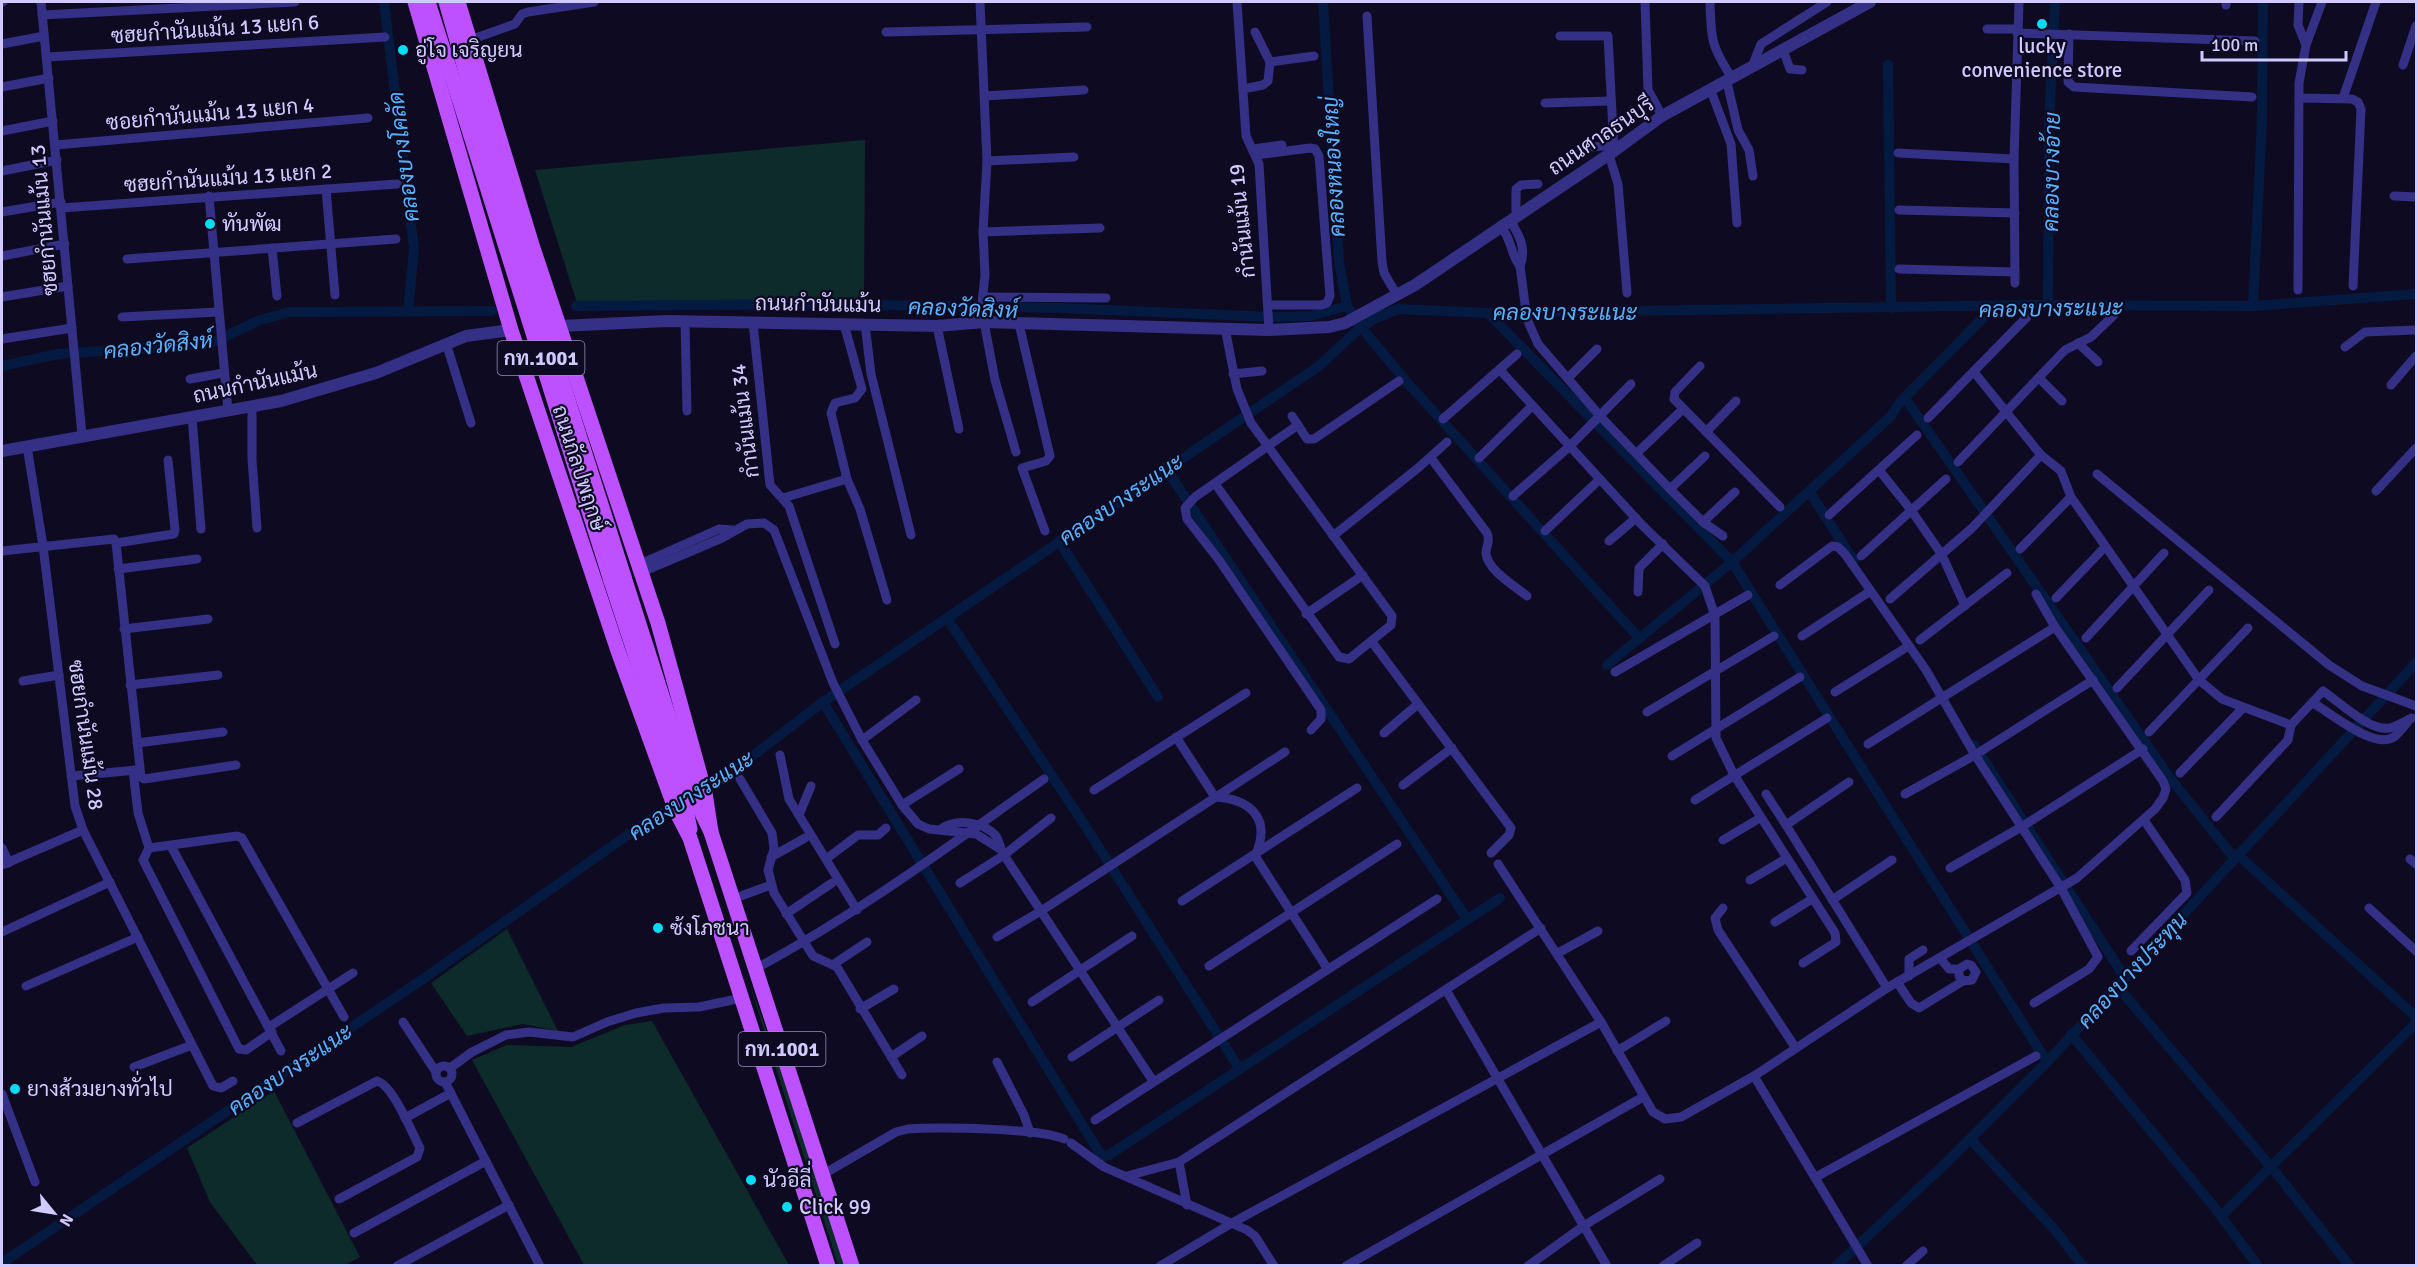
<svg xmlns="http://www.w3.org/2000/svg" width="2418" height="1267" viewBox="0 0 2418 1267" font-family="Signika,Sarabun,sans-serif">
  <rect width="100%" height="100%" fill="#0e0a21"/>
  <g fill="#0d2b2a">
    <path d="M865 140 864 304 577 303 535 170Z"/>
    <path d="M507 929 558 1031 523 1024 467 1036 431 983Z"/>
    <path d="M747 976 799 1122 844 1265H838Z"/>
    <path d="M652 1021 789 1265H584L472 1060 507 1045 571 1047 625 1025Z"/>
    <path d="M274 1091 360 1257 345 1265H257L210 1202 187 1148Z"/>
  </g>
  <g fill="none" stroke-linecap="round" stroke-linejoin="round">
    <g stroke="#041a40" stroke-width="10">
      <path d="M384 2 414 249 408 312"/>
      <path d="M1323 2 1339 262 1347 306 1361 327 1405 380 1639 638"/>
      <path d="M1888 65 1891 308"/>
      <path d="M576 306 817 304 1059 308 1273 317 1311 316 1347 306"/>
      <path d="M2048 306 2049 123 2055 2"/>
      <path d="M2253 306 2262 120 2263 2"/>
      <path d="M1488 313 1732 562 2047 1062"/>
      <path d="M2 366 58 354 209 344 260 320 289 312 492 311"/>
      <path d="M1905 398 2170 778 2234 858"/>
      <path d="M1165 467 1467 919"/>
      <path d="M1809 491 1854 561"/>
      <path d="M1059 541 1158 697"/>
      <path d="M947 618 1084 824 1239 1068"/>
      <path d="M1607 665 1732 562 1890 417 1901 401 1983 318 1989 306"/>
      <path d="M823 702 1099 1152 1104 1156 1109 1155 1500 898"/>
      <path d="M1974 745 2124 976"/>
      <path d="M698 794 716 784 823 702 1319 366 1361 327 1376 318 1398 309 1488 313 2030 305 2253 306 2416 294"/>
      <path d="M2237 854 2416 1017"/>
      <path d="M2116 985 2277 1174 2350 1266"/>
      <path d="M2071 1034 2214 1207 2258 1266"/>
      <path d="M1973 1142 2055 1230 2083 1266"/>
      <path d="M2221 1216 2416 1023"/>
      <path d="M2 1263 426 977 649 820 679 804"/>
      <path d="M1836 1266 1946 1163 2047 1062 2416 663"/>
    </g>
    <g stroke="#333085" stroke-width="9">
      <path d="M2 2H3"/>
      <path d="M41 2 82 435"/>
      <path d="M1237 2 1246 136 1259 164 1269 330"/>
      <path d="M1645 2 1648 90 1662 116"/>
      <path d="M1710 2C1711 39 1711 46 1732 78"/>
      <path d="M2299 2 2298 25 2306 45"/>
      <path d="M2226 5V2"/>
      <path d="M42 15 295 2"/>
      <path d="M1367 16 1382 262 1384 273 1397 295"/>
      <path d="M1987 29H2017"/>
      <path d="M886 32 1087 27"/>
      <path d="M2017 33 2255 41"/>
      <path d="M2069 34 2068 82 2074 87 2252 97"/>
      <path d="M1560 36H1608L1614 151"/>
      <path d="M470 40 515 24 522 14 528 12 594 2"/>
      <path d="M2 44 44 36"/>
      <path d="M1783 50 1790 69 1802 70"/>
      <path d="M47 57 385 37"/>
      <path d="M1270 62 1314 56"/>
      <path d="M2403 65 2416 26"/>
      <path d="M1752 67 1761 44 1827 2"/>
      <path d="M1727 82 1738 130 1749 150 1753 176"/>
      <path d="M2 87 49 78"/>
      <path d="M1243 89 1263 85 1268 81 1270 62 1255 32"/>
      <path d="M1711 91 1731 144 1737 223"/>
      <path d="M985 96 1084 90"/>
      <path d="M2299 98 2352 99 2358 102 2361 109 2353 286"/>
      <path d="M2343 98 2376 2"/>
      <path d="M1545 103 1610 101"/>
      <path d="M2 131 53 121"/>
      <path d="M55 145 368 118"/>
      <path d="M1580 148 1614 145"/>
      <path d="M1253 149 1282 145"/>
      <path d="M1898 153 2014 159"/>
      <path d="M1256 155 1310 148 1315 149 1319 156 1330 296 1327 303 1321 305H1269"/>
      <path d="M1609 155 1618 184 1627 293"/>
      <path d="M987 161 1074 157"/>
      <path d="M2 171 57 160"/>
      <path d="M326 189 335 295"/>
      <path d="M209 196 228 411"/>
      <path d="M2394 196 2416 197"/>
      <path d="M61 208 397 184"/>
      <path d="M1899 210 2015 213"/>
      <path d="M2 212 61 202"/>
      <path d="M1516 216V189L1521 185 1538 184"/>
      <path d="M1510 220C1519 235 1527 248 1520 266"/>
      <path d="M1500 226C1512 238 1510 254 1520 266L1527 319 1538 344 1600 416 1670 489 1703 522 1723 536"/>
      <path d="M983 232 1100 228"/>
      <path d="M272 248 277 296"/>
      <path d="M2 256 65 244"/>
      <path d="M127 259 396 239"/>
      <path d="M1899 269 2015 272"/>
      <path d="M2015 283 2014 159 2019 2"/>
      <path d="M2298 290 2299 83 2306 45 2322 2"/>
      <path d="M2 297 68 286"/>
      <path d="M983 297 1106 298"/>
      <path d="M122 317 218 312"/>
      <path d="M685 321 687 411"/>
      <path d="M980 322 985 275 983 232 987 161 980 2"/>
      <path d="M984 322 995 380 1016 452"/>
      <path d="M753 323 770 485 789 506 835 644"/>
      <path d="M844 324 862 389 855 398 835 403 831 413 847 479 860 509 887 600"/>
      <path d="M865 324 871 374 911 535"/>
      <path d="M1019 324 1050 456 1046 461 1022 468 1045 531"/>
      <path d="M937 326 959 429"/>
      <path d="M2 339 72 328"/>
      <path d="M446 343 471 423"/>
      <path d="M2078 343 2098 362"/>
      <path d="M2345 347 2365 332 2416 330"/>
      <path d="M1700 366 1675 392 1674 399 1780 507"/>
      <path d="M1500 370 1642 525 1705 586 1715 616 1716 738 1734 775 1835 933 1836 942 1803 963"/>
      <path d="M1974 372 2041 455 2061 471 2071 497 2199 680 2222 699 2291 725"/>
      <path d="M1233 374 1262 371"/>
      <path d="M1568 378 1597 349"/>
      <path d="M2039 378 2062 401"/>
      <path d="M190 379 223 373"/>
      <path d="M2391 385 2416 356"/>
      <path d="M252 407V459L257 528"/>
      <path d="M1292 416 1307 439H1314L1399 381"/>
      <path d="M192 417 201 529"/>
      <path d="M1928 418 2027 317"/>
      <path d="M1443 419 1517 354"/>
      <path d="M1298 425 1195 497 1185 508 1187 519 1219 560 1321 710V719L1311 730"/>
      <path d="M1706 432 1736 401"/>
      <path d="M27 446 43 546 75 806 83 830 213 1086 221 1088 233 1081"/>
      <path d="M1637 453 1683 409"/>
      <path d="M1431 458 1487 533C1491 542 1486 545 1486 553 1487 570 1515 586 1527 596"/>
      <path d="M1479 458 1531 407"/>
      <path d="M1958 462 2065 350 2091 337 2114 315"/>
      <path d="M1879 470 1911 510 1942 555 1965 606"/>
      <path d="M2097 474 2329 665 2362 686 2416 706"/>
      <path d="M1216 485 1339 657 1349 659 1391 625 1392 616 1251 423 1237 389 1225 328"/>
      <path d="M1670 489 1705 456"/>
      <path d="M2376 491 2416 448"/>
      <path d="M1513 496 1570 446 1631 384"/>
      <path d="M783 498 847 479"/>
      <path d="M1829 515 1917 435"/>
      <path d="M1703 522 1735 492"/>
      <path d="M1545 531 1600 479"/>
      <path d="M1333 536 1418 468 1447 442"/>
      <path d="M1609 541 1636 518"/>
      <path d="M116 543 174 534 175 530 168 460"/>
      <path d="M2020 549 2071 497"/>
      <path d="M2 551 114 539 116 543 141 777 144 779 236 765"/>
      <path d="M1861 556 1946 479"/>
      <path d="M640 564 719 529 733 530"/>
      <path d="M118 569 197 559"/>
      <path d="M642 572 722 538 747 524 764 523 774 530 833 683 862 740 902 805 918 824 929 829 976 834 1000 849"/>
      <path d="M1780 585 1832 546 1838 547 1845 554 1926 670 1975 755 2061 888 2098 957 2089 969 2034 1003"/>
      <path d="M1638 592 1639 568 1663 544"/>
      <path d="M2056 598 2105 547"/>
      <path d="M1890 599 1972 528 2041 455"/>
      <path d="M1306 614 1363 575"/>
      <path d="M124 629 208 619"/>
      <path d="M1802 636 1869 592"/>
      <path d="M2086 638 2164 553"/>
      <path d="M1920 640 2007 573"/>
      <path d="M1372 642 1511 828 1509 835 1491 853"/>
      <path d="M1615 672 1748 595"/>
      <path d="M23 681 59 675"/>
      <path d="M130 685 218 675"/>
      <path d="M2117 688 2209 590"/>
      <path d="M1835 692 1907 647"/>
      <path d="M2313 703C2331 713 2374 750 2394 737 2399 733 2403 727 2407 723"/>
      <path d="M1647 712 1774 636"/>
      <path d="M2291 725 2323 691C2338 701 2370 732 2390 728 2397 726 2405 721 2412 718"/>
      <path d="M2149 732 2248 628"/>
      <path d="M1384 733 1418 704"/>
      <path d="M1176 737 1215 797C1251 799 1272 819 1255 856L1327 968"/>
      <path d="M862 740 916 700"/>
      <path d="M137 743 223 732"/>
      <path d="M1868 744 2055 627"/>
      <path d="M780 755 789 799 857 910"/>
      <path d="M1672 756 1800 677"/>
      <path d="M133 770 138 813 149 848 237 836 242 838 344 1017"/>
      <path d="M2180 773 2243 708"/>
      <path d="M71 776 137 770"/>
      <path d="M740 779 772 833 774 849 768 870 774 893 813 956 837 967 902 1075"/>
      <path d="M1849 782 1786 825 1887 988"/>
      <path d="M1403 785 1452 748"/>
      <path d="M1094 790 1246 693"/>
      <path d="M1766 794 1786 825"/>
      <path d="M1905 794 1975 755 2093 680"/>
      <path d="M1695 800 1827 718"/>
      <path d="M902 805 959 769"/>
      <path d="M799 815 811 786"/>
      <path d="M2216 817 2288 740 2291 725"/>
      <path d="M941 829C957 818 984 822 996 836 1000 842 1000 849 1004 855L1153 1081"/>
      <path d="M1723 840 1760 818"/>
      <path d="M171 846 281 1051"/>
      <path d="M2 848 9 863"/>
      <path d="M149 848 143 860 239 1049 246 1050 272 1032"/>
      <path d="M771 857 805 838"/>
      <path d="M826 859 858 835H878L886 828"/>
      <path d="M2410 859 2416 864"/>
      <path d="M1498 864 1601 1022 1653 1112 1665 1119 1681 1117 1754 1076 1887 988 2077 878 2155 809 2163 798 2166 789 2163 781 2055 627 2036 594"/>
      <path d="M2 865 83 830"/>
      <path d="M1950 868 2023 826 2143 749"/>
      <path d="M1750 880 1787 858"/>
      <path d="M960 883 1004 855 1051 818"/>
      <path d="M733 899 771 885"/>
      <path d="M1832 900 1892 860"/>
      <path d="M1182 901 1357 788"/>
      <path d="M1723 908 1715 918 1718 930 1795 1047"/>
      <path d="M2369 908 2416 951"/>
      <path d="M786 914 832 883"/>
      <path d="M1775 922 1812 899"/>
      <path d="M2 932 110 882"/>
      <path d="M997 937 1041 911 1285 752"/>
      <path d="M2131 951 2187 893 2185 880 2144 820"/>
      <path d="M1558 953 1598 931"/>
      <path d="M1940 958 1949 969H1959"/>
      <path d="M834 964 867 942"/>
      <path d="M1209 966 1397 844"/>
      <path d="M755 969C858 914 950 845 1044 779"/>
      <path d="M1909 976V959L1923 950"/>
      <path d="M1897 982 1911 1003 1919 1008 1963 981 1972 980 1976 972 1971 965 1967 964 1959 969V976L1963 981"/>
      <path d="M26 986 138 937"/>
      <path d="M1446 990 1607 1266"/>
      <path d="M1032 1002 1132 936"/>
      <path d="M860 1009 894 989"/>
      <path d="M403 1022 436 1072"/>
      <path d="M269 1027 353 973"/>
      <path d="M1617 1051 1666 1021"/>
      <path d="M891 1057 922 1036"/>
      <path d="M1072 1057 1159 1000"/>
      <path d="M997 1062 1024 1115 1030 1133"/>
      <circle cx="444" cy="1074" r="8"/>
      <path d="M134 1067 192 1045"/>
      <path d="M450 1068 472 1052 506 1035 529 1032 573 1037 607 1022 636 1013 664 1008 699 1007 742 998"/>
      <path d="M1754 1076 1868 1266"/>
      <path d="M445 1082 540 1266"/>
      <path d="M2 1094 35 1182"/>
      <path d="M405 1118 451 1093"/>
      <path d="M1095 1120 1437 899"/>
      <path d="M297 1123 377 1081C393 1085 412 1133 420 1148L417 1157 339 1199"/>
      <path d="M1071 1143 1104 1167 1247 1230 1255 1236 1274 1266"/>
      <path d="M1179 1162 1187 1205"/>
      <path d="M822 1175 896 1132 908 1129C939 1127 1039 1128 1064 1139"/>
      <path d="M1127 1176 1179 1162 1541 928"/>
      <path d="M1816 1177 2036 1056"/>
      <path d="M354 1233 486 1161"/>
      <path d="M397 1266 509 1205"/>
      <path d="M1160 1266 1232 1223 1601 1022"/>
      <path d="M1346 1266 1643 1097"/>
      <path d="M1528 1266 1585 1225 1660 1179"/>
      <path d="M1663 1266 1697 1243"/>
      <path d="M1906 1266 1923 1251"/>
    </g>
    <g stroke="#333085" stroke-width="12">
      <path d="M560 326 667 321 937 326 984 322 1269 330 1329 327 1345 323 1415 285 1614 151 1662 116 1870 2"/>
      <path d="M2 451 281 401 376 373 466 336 511 330"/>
    </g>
    <g stroke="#bd51ff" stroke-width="15">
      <path d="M415 2 511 330 618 651 676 811 690 838 828 1266"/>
      <path d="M428 2 471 136"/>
      <path d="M446 2 483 132"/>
      <path d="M458 2 532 245 658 623 705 793 711 832"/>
      <path d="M624 577 695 799 711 832 852 1266"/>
      <path d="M611 581 685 806 690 829"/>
    </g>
    <g stroke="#bd51ff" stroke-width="15">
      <path d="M483 132 624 577"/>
      <path d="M471 136 611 581"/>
    </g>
  </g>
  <g fill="#00ddf5" stroke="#0e0a21" stroke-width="2">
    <circle cx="2042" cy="24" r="6"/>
    <circle cx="403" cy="50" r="6"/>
    <circle cx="210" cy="224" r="6"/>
    <circle cx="658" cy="928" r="6"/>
    <circle cx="15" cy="1089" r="6"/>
    <circle cx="751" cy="1180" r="6"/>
    <circle cx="787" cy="1207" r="6"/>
  </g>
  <g text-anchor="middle" stroke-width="4.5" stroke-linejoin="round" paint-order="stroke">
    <g fill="#0e0a21" stroke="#9690bc" stroke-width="1.5">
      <rect x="497.5" y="341" width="87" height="34" rx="4.5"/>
      <rect x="738.5" y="1032" width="87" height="34" rx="4.5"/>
    </g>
    <g font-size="20" font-weight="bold" fill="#d0caff">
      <text x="541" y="365">กท.1001</text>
      <text x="782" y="1056">กท.1001</text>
    </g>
    <g font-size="21" fill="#d0caff" stroke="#0e0a21">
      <text transform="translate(215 29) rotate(-4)" y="7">ซฮยกำนันแม้น 13 แยก 6</text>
      <text transform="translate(210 114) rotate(-5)" y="7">ซอยกำนันแม้น 13 แยก 4</text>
      <text transform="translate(1601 136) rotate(-34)" y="7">ถนนศาลธนบุรี</text>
      <text transform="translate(228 178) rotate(-4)" y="7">ซฮยกำนันแม้น 13 แยก 2</text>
      <text transform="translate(44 220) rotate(-95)" y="7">ซฮยกำนันแม้น 13</text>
      <text transform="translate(1242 221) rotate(-96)" y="7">กำนันแม้น 19</text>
      <text transform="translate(818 304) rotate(1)" y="7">ถนนกำนันแม้น</text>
      <text transform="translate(255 383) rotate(-12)" y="7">ถนนกำนันแม้น</text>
      <text transform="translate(745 421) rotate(-97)" y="7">กำนันแม้น 34</text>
      <text transform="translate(579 468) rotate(72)" y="7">ถนนกัลปพฤกษ์</text>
      <text transform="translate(86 735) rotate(82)" y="7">ซฮยกำนันแม้น 28</text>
    </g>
    <g font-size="21" fill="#d0caff" stroke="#0e0a21" text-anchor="start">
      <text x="2042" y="53" text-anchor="middle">lucky<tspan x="2042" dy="24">convenience store</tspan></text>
      <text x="415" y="57">อู่โจ เจริญยน</text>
      <text x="222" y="231">ทันพัฒ</text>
      <text x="670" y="935">ซ้งโภชนา</text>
      <text x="27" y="1096">ยางส้วมยางทั่วไป</text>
      <text x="763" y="1187">นัวอีลี่</text>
      <text x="799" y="1214">Click 99</text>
    </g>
    <g font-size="22" font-style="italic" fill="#58b2ff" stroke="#0e0a21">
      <text transform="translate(403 157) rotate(-97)" y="8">คลองบางโคลัด</text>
      <text transform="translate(1333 167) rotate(-93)" y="8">คลองหนองใหญ่</text>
      <text transform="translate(2051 172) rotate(-89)" y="8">คลองบางอ้าย</text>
      <text transform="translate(963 308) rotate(2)" y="8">คลองวัดสิงห์</text>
      <text transform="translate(2051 308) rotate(-1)" y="8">คลองบางระแนะ</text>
      <text x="1565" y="320">คลองบางระแนะ</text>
      <text transform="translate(158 345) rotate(-6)" y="8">คลองวัดสิงห์</text>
      <text transform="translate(1121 499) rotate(-34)" y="8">คลองบางระแนะ</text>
      <text transform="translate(691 795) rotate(-33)" y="8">คลองบางระแนะ</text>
      <text transform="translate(2132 970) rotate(-47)" y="8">คลองบางประทุน</text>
      <text transform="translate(290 1069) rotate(-34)" y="8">คลองบางระแนะ</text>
    </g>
  </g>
  <rect width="2418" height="1267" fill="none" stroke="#d0caff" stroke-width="6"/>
  <g transform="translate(54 1213) rotate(120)" stroke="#0e0a21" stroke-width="4.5" paint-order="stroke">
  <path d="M0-4.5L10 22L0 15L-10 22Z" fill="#d0caff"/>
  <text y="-9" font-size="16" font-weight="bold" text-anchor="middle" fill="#d0caff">N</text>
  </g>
  <path d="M2202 51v9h144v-9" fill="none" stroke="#d0caff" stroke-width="3"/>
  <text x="2211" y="51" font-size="18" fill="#d0caff" stroke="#0e0a21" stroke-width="4.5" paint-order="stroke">100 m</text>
</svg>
